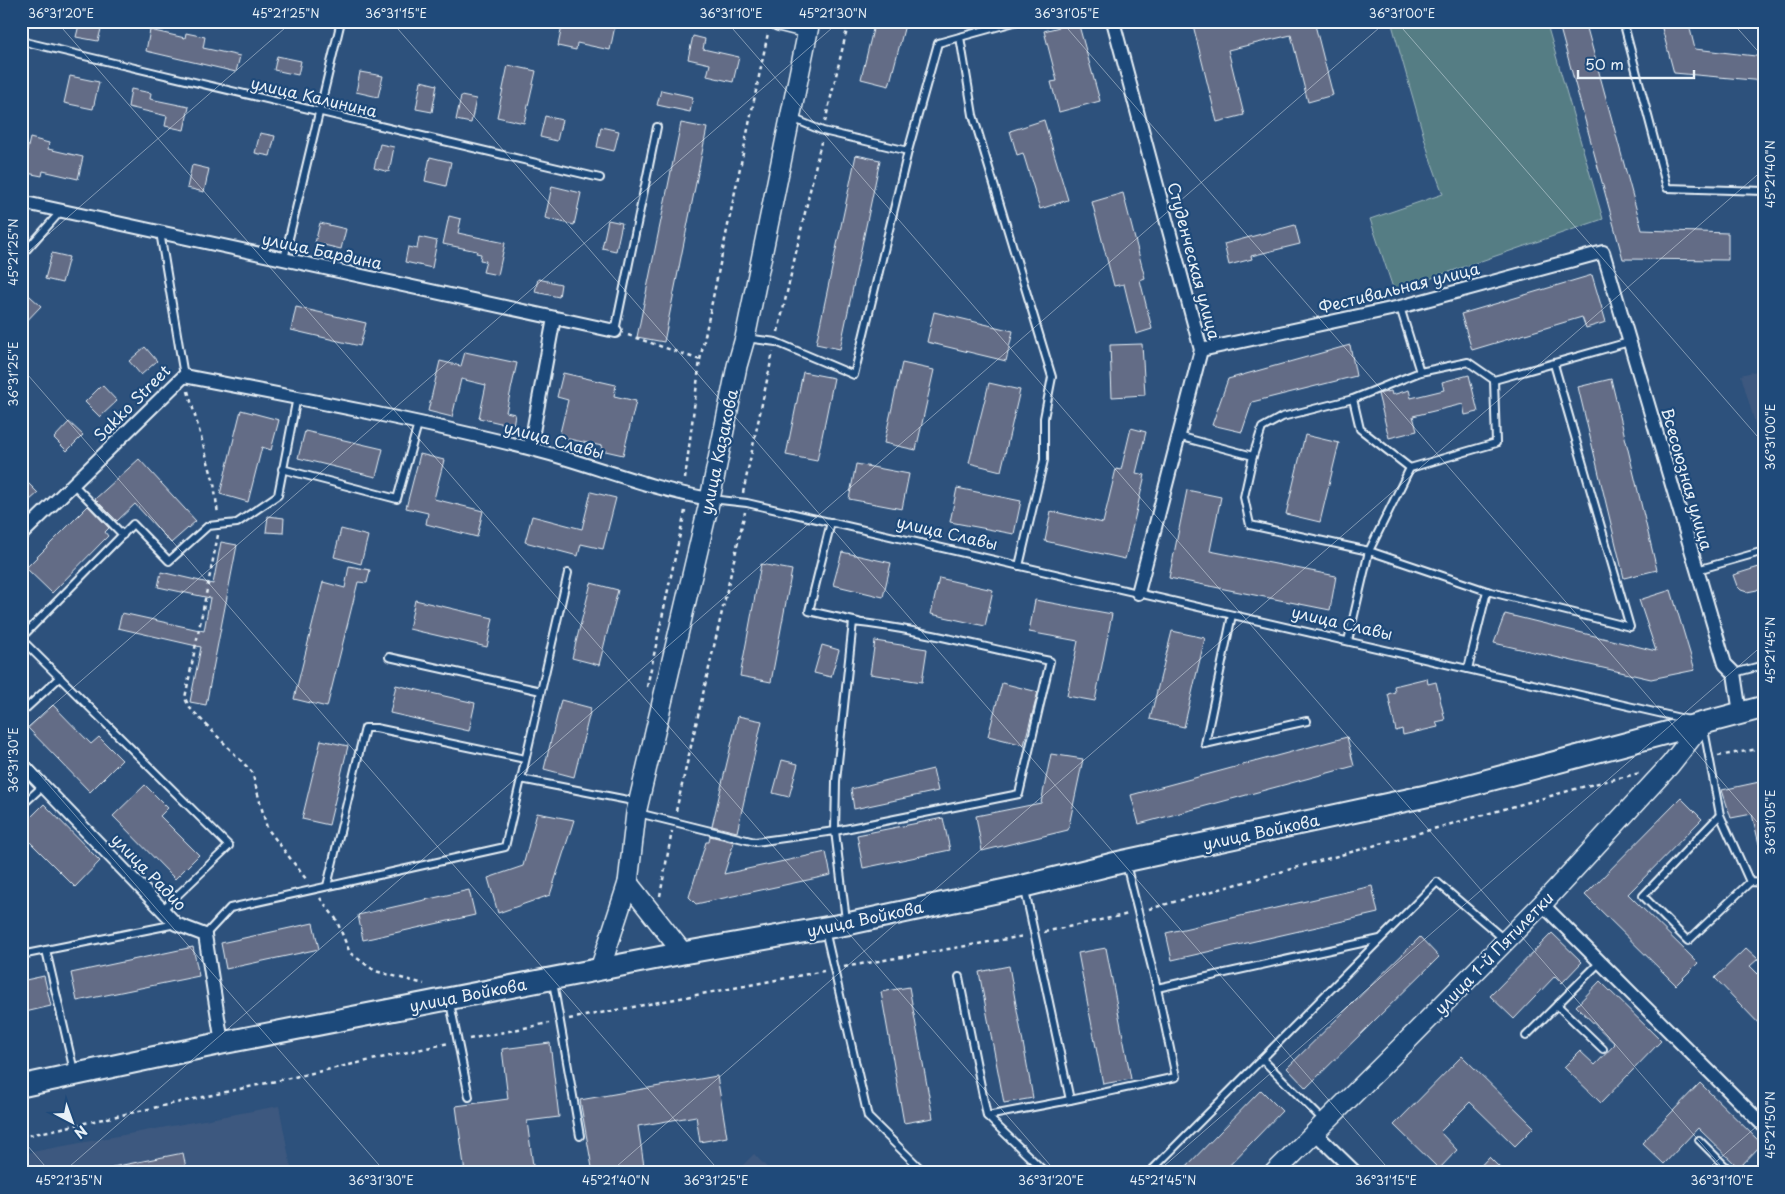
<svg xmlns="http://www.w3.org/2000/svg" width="1785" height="1194" viewBox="0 0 1785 1194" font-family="'Playpen Sans',sans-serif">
  <rect width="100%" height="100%" fill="#2d517c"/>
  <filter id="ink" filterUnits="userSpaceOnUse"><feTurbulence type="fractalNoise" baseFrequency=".02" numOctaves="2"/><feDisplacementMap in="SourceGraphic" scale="10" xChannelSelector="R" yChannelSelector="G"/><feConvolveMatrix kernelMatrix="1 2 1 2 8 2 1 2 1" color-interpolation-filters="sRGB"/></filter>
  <g filter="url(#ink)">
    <g fill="#3e597f">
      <path d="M1764 369V454L1741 375Z"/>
      <path d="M279 1106 292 1173H21V1154Z"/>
      <path d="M754 1154 772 1173H735Z"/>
    </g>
    <path fill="#547d84" stroke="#9eb7be" d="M1391 21H1546L1603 219 1394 291 1370 219 1443 194 1430 158Z"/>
    <g fill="#646c86" stroke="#e8f1f8">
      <path d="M80 21H103L98 41 76 37Z"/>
      <path d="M563 21H616L610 50 577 43 576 50 558 46Z"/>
      <path d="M875 21H906L889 86 861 79Z"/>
      <path d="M1192 21H1314L1333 95 1308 102 1291 35 1228 50 1244 115 1217 122Z"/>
      <path d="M1558 21H1585L1642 230 1728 233V260L1623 259Z"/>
      <path d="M1660 21H1688L1695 49 1764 57V81L1674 73Z"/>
      <path d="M1078 22 1100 101 1059 112 1051 82 1057 81 1044 31Z"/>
      <path d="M150 30 185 38 186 33 205 37 203 48 240 56 236 72 146 51Z"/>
      <path d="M693 36 705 39 703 49 739 57 733 82 707 76 710 64 688 59Z"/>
      <path d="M277 56 301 61 298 75 274 70Z"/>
      <path d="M508 65 536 71 524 123 497 117Z"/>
      <path d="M360 72 383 76 378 97 356 92Z"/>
      <path d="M70 76 99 82 93 109 64 103Z"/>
      <path d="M421 81 437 85 432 112 416 109Z"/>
      <path d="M131 89 151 93 150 99 189 107 184 130 165 126 167 116 128 107Z"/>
      <path d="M661 90 693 97 690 112 657 105Z"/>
      <path d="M461 96 476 99 471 123 456 120Z"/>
      <path d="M545 116 562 120 557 141 540 137Z"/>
      <path d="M1044 120 1068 200 1040 209 1023 153 1017 155 1010 131Z"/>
      <path d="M681 123 707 128 664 342 637 337Z"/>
      <path d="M601 127 619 131 614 151 597 147Z"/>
      <path d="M260 133 275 136 270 156 255 153Z"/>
      <path d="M30 138 49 143 48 149 83 157 78 179 43 171 42 176 22 172Z"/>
      <path d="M380 144 394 147 389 172 374 168Z"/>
      <path d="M856 155 880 160 840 349 816 344Z"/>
      <path d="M430 157 451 162 446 186 425 181Z"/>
      <path d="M192 165 209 169 204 192 187 188Z"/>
      <path d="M552 186 581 193 574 225 545 218Z"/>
      <path d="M1123 193 1145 278 1140 280 1152 329 1136 334 1124 284 1114 286 1092 202Z"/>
      <path d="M449 216 461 219 458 233 505 243 498 275 483 272 486 261 480 260 481 254 476 253 477 251 443 244Z"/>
      <path d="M608 220 622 223 616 251 602 248Z"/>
      <path d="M320 223 346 229 341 249 315 243Z"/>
      <path d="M1295 225 1300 244 1251 256 1252 259 1229 265 1224 244Z"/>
      <path d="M419 237 437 241 432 268 405 262 408 247 417 249Z"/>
      <path d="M52 253 69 257 62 283 45 279Z"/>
      <path d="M1592 275 1606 322 1586 328 1582 317 1472 350 1461 314Z"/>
      <path d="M538 279 561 284 559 297 535 292Z"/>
      <path d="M21 288 41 306 21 327Z"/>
      <path d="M296 307 366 323 360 346 291 330Z"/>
      <path d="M934 312 1013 331 1006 361 927 342Z"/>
      <path d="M1142 344 1145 395 1112 397 1110 345Z"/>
      <path d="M1350 345 1356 376 1252 402 1242 432 1212 425 1228 379Z"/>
      <path d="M145 347 157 361 141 375 129 361Z"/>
      <path d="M465 352 517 363 506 412 515 414 513 426 479 418 486 385 461 379 452 417 428 411 440 361 461 366Z"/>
      <path d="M902 363 934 370 916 450 884 443Z"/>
      <path d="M803 372 834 378 817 461 786 455Z"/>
      <path d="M563 373 616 385 614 396 636 401 623 455 601 450 602 446 559 437 568 400 557 397Z"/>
      <path d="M1469 375 1478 412 1465 415 1463 404 1413 416 1417 431 1389 438 1378 394 1391 391 1392 395 1409 390 1411 398 1444 390 1442 382Z"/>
      <path d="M1611 379 1657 570 1624 578 1578 387Z"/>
      <path d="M989 383 1020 390 1001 471 969 463Z"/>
      <path d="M102 385 117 401 100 417 85 402Z"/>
      <path d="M241 410 279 420 271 450 262 447 248 502 220 494Z"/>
      <path d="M69 422 83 435 67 451 54 438Z"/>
      <path d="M1131 428 1146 432 1136 473 1145 475 1125 559 1045 541 1051 511 1103 523 1116 469 1121 470Z"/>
      <path d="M305 431 383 449 376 477 298 458Z"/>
      <path d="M1305 435 1339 443 1320 522 1286 514Z"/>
      <path d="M420 454 444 460 434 499 483 511 477 537 426 524 428 513 406 508Z"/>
      <path d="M139 459 196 521 171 543 135 504 117 521 95 499Z"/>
      <path d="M856 464 909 474 902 509 849 499Z"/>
      <path d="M21 476 38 493 21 508Z"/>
      <path d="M957 488 1021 501 1014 534 950 522Z"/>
      <path d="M1187 490 1221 497 1210 551 1336 576 1330 610 1169 578Z"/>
      <path d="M591 492 616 498 603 549 581 544 578 556 525 542 532 516 582 529Z"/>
      <path d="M88 506 109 528 105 532 108 536 52 593 26 568Z"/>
      <path d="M268 516 284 518 283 533 266 532Z"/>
      <path d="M341 529 368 536 361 564 334 557Z"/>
      <path d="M221 542 237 545 206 705 190 702 201 647 118 628 122 613 204 631 210 598 158 587 161 572 213 584Z"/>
      <path d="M842 552 891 563 883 597 833 585Z"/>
      <path d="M761 564 792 570 771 682 740 676Z"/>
      <path d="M349 566 370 570 367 583 358 582 327 707 294 699 323 582 345 588Z"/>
      <path d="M1759 567 1763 579 1762 585 1757 590 1747 592 1741 590 1737 586 1733 575Z"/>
      <path d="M939 578 993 590 985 626 931 614Z"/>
      <path d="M591 583 618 590 599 665 572 658Z"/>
      <path d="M1671 590 1695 670 1651 679 1494 643 1505 614 1656 651 1639 600Z"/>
      <path d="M415 600 493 618 487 647 409 629Z"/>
      <path d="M1035 600 1112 614 1095 701 1067 696 1078 641 1029 632Z"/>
      <path d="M1172 631 1205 638 1184 727 1150 719Z"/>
      <path d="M875 641 927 649 922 682 870 674Z"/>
      <path d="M822 645 839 650 831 677 814 673Z"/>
      <path d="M1427 678 1428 684 1436 682 1445 720 1436 722 1438 727 1403 735 1402 729 1396 731 1388 694 1395 692 1394 686Z"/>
      <path d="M1002 683 1038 692 1024 745 988 736Z"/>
      <path d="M396 685 475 703 469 731 390 713Z"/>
      <path d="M561 700 591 708 574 777 544 769Z"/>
      <path d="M53 705 91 744 99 737 122 760 90 792 28 728Z"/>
      <path d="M738 716 762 721 737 832 712 826Z"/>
      <path d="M1347 737 1354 766 1139 824 1131 795Z"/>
      <path d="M321 740 348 746 329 825 302 819Z"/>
      <path d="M1051 754 1083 759 1068 830 982 851 976 816 1041 803Z"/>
      <path d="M782 760 798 764 789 797 773 793Z"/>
      <path d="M933 769 938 791 854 809 851 789Z"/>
      <path d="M1764 781V843L1759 844 1752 814 1731 818 1722 790Z"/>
      <path d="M145 785 168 808 160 816 199 855 175 879 113 816Z"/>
      <path d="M1681 798 1702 819 1628 894 1698 963 1676 985 1585 895Z"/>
      <path d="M44 804 100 861 75 887 21 833V827Z"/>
      <path d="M537 813 574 820 550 895 498 913 488 878 523 866Z"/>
      <path d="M943 818 950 850 863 868 857 835Z"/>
      <path d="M710 836 734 842 724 874 826 852 831 875 696 904 689 897 706 842H709Z"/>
      <path d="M1372 886 1378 913 1172 960 1166 933Z"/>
      <path d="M469 890 475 915 363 940 358 915Z"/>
      <path d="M313 923 319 949 226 969 221 943Z"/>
      <path d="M1552 933 1582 962 1562 983 1555 976 1514 1019 1490 996Z"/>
      <path d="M1420 937 1439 957 1306 1088 1287 1068Z"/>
      <path d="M193 947 199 976 77 1001 71 973Z"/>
      <path d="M1106 948 1131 1079 1103 1084 1078 953Z"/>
      <path d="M1746 948 1758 959 1750 966 1764 980V1029L1715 978Z"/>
      <path d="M1009 966 1033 1098 1004 1103 979 972Z"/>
      <path d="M44 976 51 1006 21 1013V981Z"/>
      <path d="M1600 981 1661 1041 1601 1103 1564 1067 1580 1051 1595 1065 1615 1044 1576 1006Z"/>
      <path d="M909 987 933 1118 904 1123 881 992Z"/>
      <path d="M550 1043 559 1117 527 1121 534 1173H512V1167L465 1173 456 1106 508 1099 502 1049Z"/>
      <path d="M1462 1056 1534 1127 1515 1146 1470 1102 1440 1132 1457 1150 1439 1169 1394 1125Z"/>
      <path d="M717 1076 727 1137 700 1142 696 1116 638 1126 644 1166 608 1173H593L580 1100Z"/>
      <path d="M1700 1083 1762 1144 1739 1168 1698 1128 1664 1164 1642 1143Z"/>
      <path d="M1261 1090 1282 1111 1222 1173H1180Z"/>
      <path d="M183 1153 187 1173H113V1167Z"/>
      <path d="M1489 1157 1505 1173H1474Z"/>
    </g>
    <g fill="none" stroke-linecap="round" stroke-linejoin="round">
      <g stroke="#e8f1f8" stroke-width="10">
        <g id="service">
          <path d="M1623 21 1667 188 1764 191"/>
          <path d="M960 37 973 115 1052 377 1044 418V460L1019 566"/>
          <path d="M21 41 600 178"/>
          <path d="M792 118 823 131 908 151 938 43 1018 21"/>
          <path d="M160 232 184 376"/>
          <path d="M21 256 61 211"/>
          <path d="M284 259 341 21"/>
          <path d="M1400 307 1420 372 1468 362 1494 380 1629 342"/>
          <path d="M615 331 657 127"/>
          <path d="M746 338 776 342 854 375 908 151"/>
          <path d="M1178 436 1253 456 1262 428 1282 417 1353 399"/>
          <path d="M1253 456 1244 497 1250 525 1369 551 1487 591 1468 669"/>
          <path d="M1410 468 1360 429 1353 399 1420 372"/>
          <path d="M282 469 397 499 418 424"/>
          <path d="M73 484 123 535"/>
          <path d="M711 499 747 503 1689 720"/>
          <path d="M831 522 809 611 858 622"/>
          <path d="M1697 570 1764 551"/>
          <path d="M1487 591 1630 627 1554 364"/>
          <path d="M1232 615 1205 744 1307 721"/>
          <path d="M21 638 133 524 169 561 208 526 237 523 278 495 297 397"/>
          <path d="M21 639 229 846 162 910"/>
          <path d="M1348 641 1369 551 1410 468 1496 443 1494 380"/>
          <path d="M389 657 541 691"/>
          <path d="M1734 673 1764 665"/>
          <path d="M21 713 60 677"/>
          <path d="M1704 729 1720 815"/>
          <path d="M521 779 568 573"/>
          <path d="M21 806 43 786"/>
          <path d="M638 813 755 842 835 831 1019 794 1050 661C985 648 920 629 853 622L836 781 835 831 846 920"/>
          <path d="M1126 864 1157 988 1380 939"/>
          <path d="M1750 882 1688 941 1643 896 1720 815 1750 882 1764 883"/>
          <path d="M327 886 365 728H376L525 759"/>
          <path d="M1025 890 1070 1100 1176 1077 1157 988"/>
          <path d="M825 930 868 1117 925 1173"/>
          <path d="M205 935 230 908 505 847 521 779 638 802"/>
          <path d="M46 950 176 924"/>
          <path d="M21 955 46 950 74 1071"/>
          <path d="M959 977 987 1116 1046 1173"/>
          <path d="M553 982 580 1136"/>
          <path d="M450 1003 469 1097"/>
          <path d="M1557 1005 1603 1049"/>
          <path d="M1526 1036 1600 962"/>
          <path d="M1262 1059 1324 1121"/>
          <path d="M987 1116 1070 1100"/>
          <path d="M1699 1140 1732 1173"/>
          <path d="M1149 1173 1437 882 1505 940"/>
          <path d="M1753 1173 1764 1162"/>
        </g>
      </g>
      <g stroke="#e8f1f8" stroke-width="16">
        <g id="minor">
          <path d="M1113 21 1201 350 1138 593"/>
          <path d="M21 202 615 331"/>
          <path d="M1201 350 1400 307 1603 252 1725 664 1734 673 1740 713"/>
          <path d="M530 448 554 318"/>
          <path d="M21 535 184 376C299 398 415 420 528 448 589 463 648 489 710 499"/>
          <path d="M21 763 176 924 205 935 222 1043"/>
          <path d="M1542 904 1764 1126"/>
          <path d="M1314 1132 1356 1173"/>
        </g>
      </g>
      <g stroke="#e8f1f8" stroke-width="22">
        <g id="secondary">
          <path d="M779 21 807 28"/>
          <path d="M628 883 683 953"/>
          <path d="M600 969 628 883 636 813 710 499 737 366 745 338 810 21"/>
          <path d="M1274 1173 1402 1046 1542 904 1670 765 1703 723"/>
        </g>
      </g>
      <g stroke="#e8f1f8" stroke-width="25">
        <path id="primary" d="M21 1086 222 1043 683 953 847 924 1024 886 1125 861 1440 793 1764 707"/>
      </g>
      <g stroke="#e8f1f8" stroke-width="2.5" stroke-dasharray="4 4" stroke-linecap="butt">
        <path d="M825 122 849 21"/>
        <path d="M778 332 821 142"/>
        <path d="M628 335 700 360"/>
        <path d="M188 391 214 483 218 515"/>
        <path d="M685 479 700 360 768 33"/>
        <path d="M743 493 773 352"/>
        <path d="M218 535 185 698 189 707 252 772 267 828 306 879"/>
        <path d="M647 687 685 511V507"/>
        <path d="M1718 756 1764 748"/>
        <path d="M676 811 745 512"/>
        <path d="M660 896 672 831"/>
        <path d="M320 898 336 919 350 953 375 971 424 984"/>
        <path d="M1149 909 1586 786 1640 773"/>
        <path d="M1044 932 1129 914"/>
        <path d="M844 967 1024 936"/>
        <path d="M569 1019 824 971"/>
        <path d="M469 1039 549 1023"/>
        <path d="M21 1137 449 1043"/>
      </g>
      <use href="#service" stroke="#1f4a7a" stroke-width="6"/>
      <use href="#minor" stroke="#1f4a7a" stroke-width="12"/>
      <use href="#secondary" stroke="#1f4a7a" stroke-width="19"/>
      <use href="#primary" stroke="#1f4a7a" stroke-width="21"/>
    </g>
  </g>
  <path fill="none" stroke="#e8f1f8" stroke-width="1" stroke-opacity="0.45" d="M56 21 1057 1173M391 21 1392 1173M726 21 1727 1173M1061 21 1764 830M1396 21 1764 444M1731 21 1764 58M21 258 293 21M21 367 721 1173M21 733 840 21M21 753 386 1173M21 1138 51 1173M62 1173 1387 21M609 1173 1764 169M1156 1173 1764 644M1703 1173 1764 1120"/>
  <g text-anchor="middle" stroke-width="4.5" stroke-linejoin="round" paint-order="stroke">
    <g font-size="16" fill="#e8f1f8" stroke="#1f4a7a">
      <text transform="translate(314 97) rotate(13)" y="6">улица Калинина</text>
      <text transform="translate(322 251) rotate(12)" y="6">улица Бардина</text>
      <text transform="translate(1194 261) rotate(75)" y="6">Студенческая улица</text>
      <text transform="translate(1399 288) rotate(-14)" y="6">Фестивальная улица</text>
      <text transform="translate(132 403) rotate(-45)" y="6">Sakko Street</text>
      <text transform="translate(554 440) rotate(15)" y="6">улица Славы</text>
      <text transform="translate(719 452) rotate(-78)" y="6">улица Казакова</text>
      <text transform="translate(1687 479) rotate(74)" y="6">Всесоюзная улица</text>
      <text transform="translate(947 533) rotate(13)" y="6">улица Славы</text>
      <text transform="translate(1342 623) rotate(13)" y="6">улица Славы</text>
      <text transform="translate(1261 832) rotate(-12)" y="6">улица Войкова</text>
      <text transform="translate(149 872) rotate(46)" y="6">улица Радио</text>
      <text transform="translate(865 919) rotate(-12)" y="6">улица Войкова</text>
      <text transform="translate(1494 953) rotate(-46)" y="6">улица 1-й Пятилетки</text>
      <text transform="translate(468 995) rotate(-11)" y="6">улица Войкова</text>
    </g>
  </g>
  <rect width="1785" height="1194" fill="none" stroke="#1f4a7a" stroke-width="55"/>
  <g transform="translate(72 1122) rotate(139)" stroke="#1f4a7a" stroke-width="4" paint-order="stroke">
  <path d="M0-4L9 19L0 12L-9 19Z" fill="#e8f1f8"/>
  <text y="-8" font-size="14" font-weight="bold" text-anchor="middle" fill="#e8f1f8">N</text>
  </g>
  <path d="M1578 70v8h116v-8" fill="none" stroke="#e8f1f8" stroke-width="2.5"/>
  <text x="1585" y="70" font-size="15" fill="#e8f1f8" stroke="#1f4a7a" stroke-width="4" paint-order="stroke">50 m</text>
  <rect x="28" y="28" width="1730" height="1138" fill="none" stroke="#e8f1f8" stroke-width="2"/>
  <g font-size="12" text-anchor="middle" fill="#e8f1f8">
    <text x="61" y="18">36°31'20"E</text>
    <text x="286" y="18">45°21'25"N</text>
    <text x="396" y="18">36°31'15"E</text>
    <text x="731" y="18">36°31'10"E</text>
    <text x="833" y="18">45°21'30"N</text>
    <text x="1067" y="18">36°31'05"E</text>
    <text x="1402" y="18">36°31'00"E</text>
    <text transform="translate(1771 174) rotate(-90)" y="4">45°21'40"N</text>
    <text transform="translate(14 252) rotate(-90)" y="4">45°21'25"N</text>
    <text transform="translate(14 374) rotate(-90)" y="4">36°31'25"E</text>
    <text transform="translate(1771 437) rotate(-90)" y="4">36°31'00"E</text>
    <text transform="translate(1771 650) rotate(-90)" y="4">45°21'45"N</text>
    <text transform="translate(14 760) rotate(-90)" y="4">36°31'30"E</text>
    <text transform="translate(1771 822) rotate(-90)" y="4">36°31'05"E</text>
    <text transform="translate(1771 1125) rotate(-90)" y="4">45°21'50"N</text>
    <text x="69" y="1185">45°21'35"N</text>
    <text x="381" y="1185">36°31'30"E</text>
    <text x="616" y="1185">45°21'40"N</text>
    <text x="716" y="1185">36°31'25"E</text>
    <text x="1051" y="1185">36°31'20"E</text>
    <text x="1163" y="1185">45°21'45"N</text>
    <text x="1386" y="1185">36°31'15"E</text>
    <text x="1722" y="1185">36°31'10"E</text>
  </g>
</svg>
